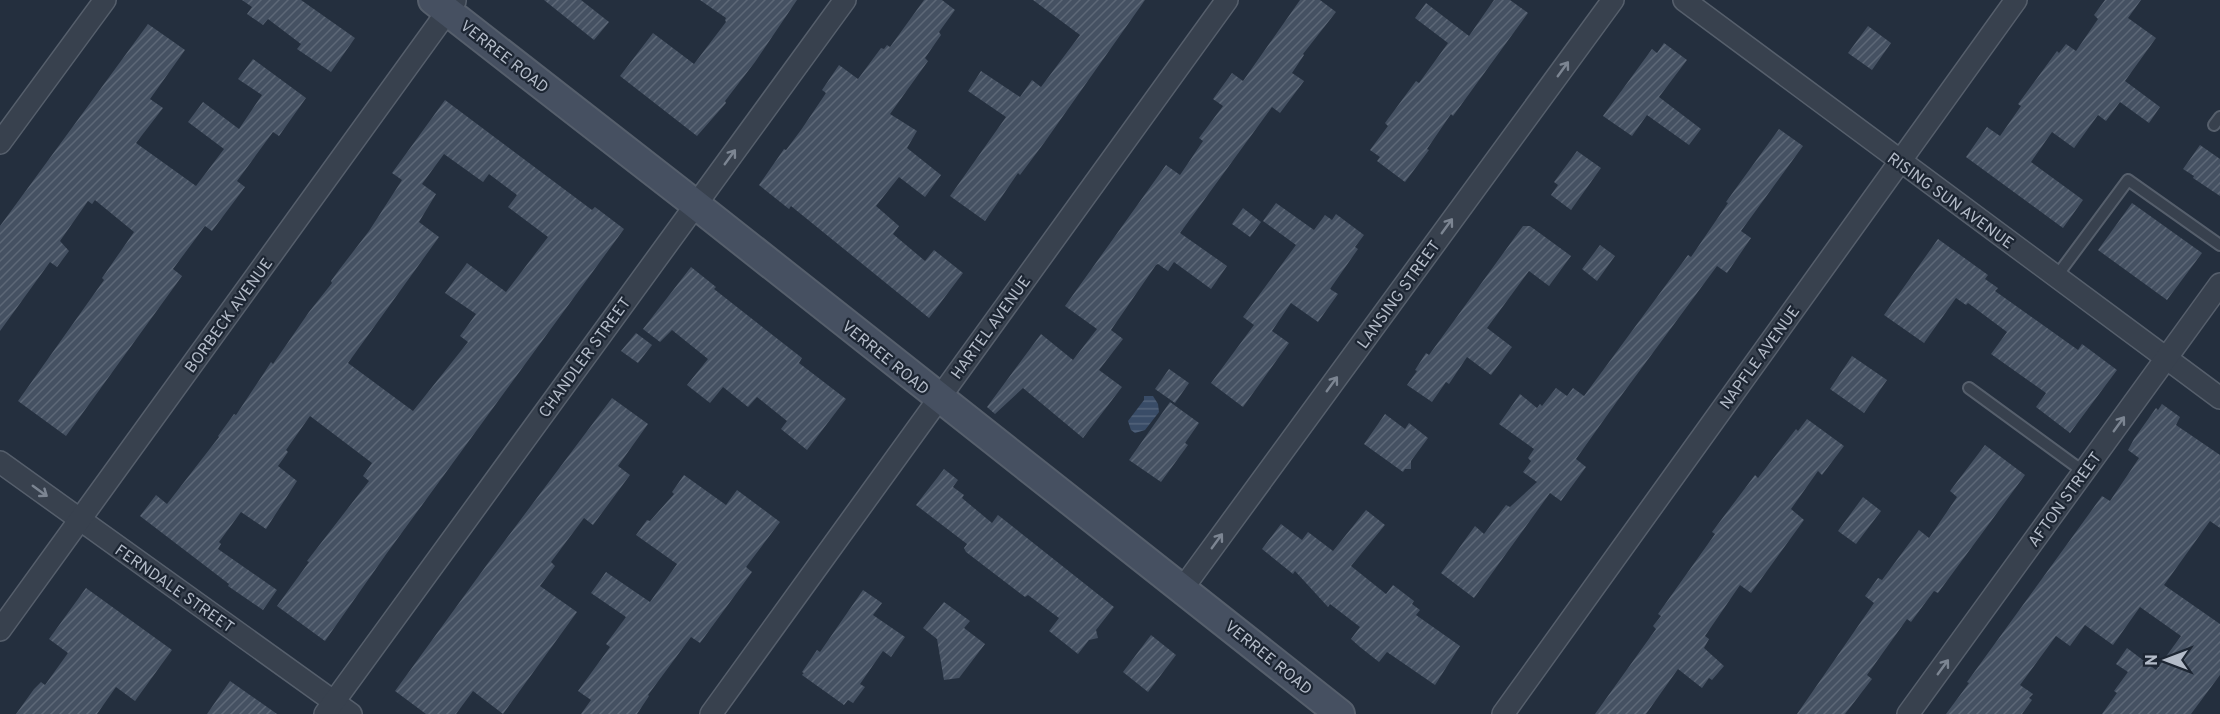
<svg xmlns="http://www.w3.org/2000/svg" width="2220" height="714" viewBox="0 0 2220 714" font-family="Overpass,sans-serif">
	<style>
		.water { fill: url(#water-rules) }
		.building { fill: url(#building-hatch); fill-rule: evenodd }
		.lines { fill: none; stroke-linecap: round; stroke-linejoin: round }
		.service-casing { stroke: #565f6c; stroke-width: 14 }
		.minor-casing { stroke: #565f6c; stroke-width: 24 }
		.secondary-casing { stroke: #565f6c; stroke-width: 32 }
		.service { stroke: #38414e; stroke-width: 10 }
		.minor { stroke: #38414e; stroke-width: 21 }
		.secondary { stroke: #465061; stroke-width: 28 }
		.oneway { stroke: #7c8592 }
		.labels { text-anchor: middle; stroke-width: 4.5; stroke-linejoin: round; paint-order: stroke }
		.street-label { font-size: 16px; fill: #b4bcc9; stroke: #1d2633 }
	</style>
	<defs>
		<pattern id="water-rules" width="6" height="5" patternUnits="userSpaceOnUse" patternTransform="scale(1.5)"><rect width="6" height="5" fill="#394c67"/><path d="M0 2.5h6" fill="none" stroke="#53647b"/></pattern>
		<pattern id="building-hatch" width="6" height="6" patternUnits="userSpaceOnUse" patternTransform="scale(1.5)"><rect width="6" height="6" fill="#455162"/><path d="M-1 1l2-2M0 6l6-6M5 7l2-2" fill="none" stroke="#5d6877"/></pattern>
	</defs>
	<rect width="100%" height="100%" fill="#242f3e"/>
	<polygon class="water" points="1144,396 1153,396 1158,404 1159,412 1145,430 1135,433 1131,430 1128,421 1144,400"/>
	<g class="building">
		<polygon points="242,0 301,0 355,38 331,72 297,49 301,44 268,19 263,25 247,14 252,7"/>
		<polygon points="544,0 581,0 609,22 594,40"/>
		<polygon points="700,0 797,0 755,62 725,101 726,103 697,136 620,76 653,33 694,64 726,22 725,20 726,18"/>
		<polygon points="924,0 942,0 955,10 939,32 941,35 925,58 928,61 890,114 917,131 907,148 941,175 925,197 899,177 876,206 899,226 893,234 925,261 934,250 963,273 929,318 791,206 789,209 759,185 784,149 786,150 801,130 826,93 822,90 839,65 858,79 881,48 884,49 887,45 890,47"/>
		<polygon points="1033,0 1145,0 1044,143 1020,175 1018,173 985,221 950,196 1006,117 968,91 981,71 1020,97 1032,80 1041,87 1080,35"/>
		<polygon points="1300,0 1320,0 1336,12 1303,54 1304,55 1292,73 1304,81 1280,113 1272,107 1180,233 1227,266 1211,289 1174,262 1168,271 1158,264 1156,265 1111,330 1123,339 1099,370 1122,387 1083,438 1023,388 995,414 987,407 1041,334 1073,360 1097,329 1065,306 1166,165 1180,175 1203,141 1199,138 1223,106 1213,99 1232,73 1243,81"/>
		<polygon points="1494,0 1510,0 1528,13 1453,116 1451,114 1427,149 1429,150 1405,182 1377,161 1380,157 1370,150 1388,126 1385,123 1416,81 1419,83 1448,43 1415,18 1426,3 1469,36"/>
		<polygon points="2105,0 2141,0 2128,18 2156,38 2125,81 2160,107 2149,123 2120,102 2106,121 2098,115 2074,148 2052,132 2031,162 2083,200 2063,228 1966,157 1987,127 2000,136 2021,106 2018,104 2057,51 2059,53 2066,44 2076,51 2098,19 2094,15"/>
		<polygon points="148,24 185,50 150,99 163,108 136,143 196,186 224,149 188,122 203,102 239,129 262,95 238,79 253,59 306,98 279,136 273,132 237,181 245,187 212,231 205,226 173,269 182,276 66,436 18,401 104,280 102,278 134,232 95,200 92,204 88,201 60,241 69,251 57,267 50,262 0,331 0,226"/>
		<polygon points="1868,26 1891,43 1872,70 1848,53"/>
		<polygon points="1664,43 1687,60 1659,97 1701,129 1689,145 1647,115 1632,136 1603,116 1652,49 1657,53"/>
		<path d="M445,100l147,110 3,-3 29,22 -237,324 -62,88 -48,-35 32,-44 -2,-1 62,-80 -6,-5 9,-13 -62,-47 -24,34 2,2 -10,14 19,15 -31,48 -25,-17 -22,30 2,2 -3,5 59,41 -14,20 -35,-24 1,-2 -89,-68 16,-21 11,9 52,-67 -1,-1 16,-22 2,1 28,-42 7,-11 2,2 36,-52 23,-29 -1,-2 8,-11 30,-39 33,-51 -10,-7zM444,154l39,28 6,-8 28,21 -9,12 40,30 -42,55 -39,-29 -22,30 31,21 -16,22 8,6 -55,69 -65,-48 91,-126 -20,-15 17,-28 -14,-10z"/>
		<polygon points="1779,129 1803,146 1741,231 1751,238 1727,273 1717,266 1618,400 1576,459 1586,467 1561,501 1550,493 1474,598 1441,573 1475,526 1484,534 1506,505 1510,507 1537,482 1523,472 1531,461 1528,458 1534,449 1499,424 1520,394 1537,408 1540,404 1542,406 1556,388 1567,396 1573,388 1584,396 1688,255 1691,257 1728,203 1726,202"/>
		<polygon points="2200,145 2220,159 2220,196 2193,178 2194,176 2183,169"/>
		<polygon points="1577,151 1601,168 1571,210 1551,195 1558,185 1554,182"/>
		<polygon points="1276,203 1314,230 1325,215 1332,220 1336,214 1364,235 1355,247 1358,249 1330,289 1338,294 1318,322 1291,303 1272,331 1289,343 1243,407 1211,383 1254,325 1243,317 1296,245 1263,221"/>
		<polygon points="2132,203 2202,253 2167,300 2098,250"/>
		<polygon points="1243,208 1261,222 1250,237 1232,224"/>
		<polygon points="1523,226 1530,226 1571,256 1549,286 1529,271 1487,328 1512,347 1491,375 1467,357 1449,384 1446,382 1432,402 1407,385 1417,371 1415,370 1426,353 1429,355"/>
		<polygon points="1938,239 1988,275 1985,279 1998,288 1995,291 2078,350 2082,344 2117,370 2070,433 2036,407 2046,393 1991,354 2007,332 1968,303 1966,305 1956,298 1924,343 1884,315"/>
		<polygon points="1600,245 1615,256 1597,281 1582,269"/>
		<polygon points="691,267 716,287 714,289 802,358 799,363 846,399 807,450 781,429 787,421 757,397 748,407 723,387 710,403 687,385 708,359 672,330 660,342 643,329"/>
		<polygon points="636,333 652,345 638,363 621,351"/>
		<polygon points="1852,356 1887,380 1864,413 1830,389"/>
		<polygon points="1169,369 1189,383 1175,403 1155,389"/>
		<polygon points="612,398 648,424 618,466 630,475 593,525 584,518 551,562 555,566 540,586 577,612 503,714 473,691 456,714 426,714 395,691 491,559"/>
		<polygon points="1170,402 1199,423 1185,443 1188,445 1161,482 1129,460"/>
		<polygon points="2162,404 2180,417 2176,425 2220,455 2220,528 2210,521 2164,585 2220,624 2220,675 2191,714 2102,714 2117,693 2114,691 2128,672 2116,664 2127,648 2156,670 2181,636 2140,607 2113,645 2085,625 2070,646 2056,636 2020,685 2033,694 2029,698 2032,700 2022,714 1946,714 1969,683 1967,682 2102,496 2110,501 2139,458 2128,450 2134,439 2156,408 2158,410"/>
		<polygon points="1385,414 1405,429 1409,423 1428,438 1411,461 1411,469 1405,469 1403,472 1364,444"/>
		<polygon points="1807,419 1844,446 1822,475 1818,471 1791,509 1804,520 1751,593 1740,585 1705,636 1709,639 1704,648 1724,666 1712,680 1709,678 1702,688 1678,669 1646,714 1595,714 1656,629 1653,626 1661,616 1658,614 1715,534 1712,532 1755,475 1758,478 1796,429 1798,431"/>
		<polygon points="1985,445 2025,475 1938,593 1934,591 1911,622 1907,619 1867,675 1872,679 1845,714 1797,714 1874,603 1865,596 1878,578 1882,580 1919,530 1929,538 1957,497 1950,491"/>
		<polygon points="944,469 958,480 953,487 964,495 962,498 992,523 998,515 1114,607 1096,630 1098,638 1089,640 1078,654 1049,631 1059,618 1028,595 1025,597 966,552 964,548 967,544 916,505"/>
		<polygon points="684,475 726,505 737,490 780,522 746,567 752,572 700,643 691,637 648,695 649,696 637,714 581,714 591,700 578,691 610,647 606,644 626,617 591,593 606,572 650,602 677,564 636,535 647,520 650,521 674,494 672,492"/>
		<polygon points="1863,497 1881,511 1856,544 1838,531"/>
		<polygon points="1366,510 1385,525 1351,566 1386,594 1393,585 1414,601 1412,604 1420,610 1416,615 1460,646 1435,685 1387,652 1379,662 1360,647 1351,639 1360,627 1330,604 1328,607 1295,571 1293,574 1262,549 1281,524 1302,540 1308,532 1333,551"/>
		<polygon points="86,588 172,650 135,701 116,687 97,714 16,714 34,689 41,682 45,685 68,653 49,639"/>
		<polygon points="863,590 882,603 873,615 905,637 891,657 883,651 860,684 865,687 853,703 848,700 844,705 802,675 804,673 802,672 817,650 820,652"/>
		<polygon points="944,602 970,621 964,628 985,644 959,678 944,680 937,639 923,628"/>
		<polygon points="1151,635 1176,655 1148,692 1123,672"/>
		<polygon points="230,681 277,714 207,714"/>
	</g>
	<g class="lines">
		<defs>
			<g id="service">
				<polyline points="2214,125 2220,117"/>
				<polyline points="2056,277 2128,180 2220,245"/>
				<polyline points="1969,388 2084,472"/>
			</g>
			<g id="minor">
				<polyline points="1684,0 2220,398"/>
				<polyline points="0,143 105,0"/>
				<polyline points="0,462 351,714"/>
				<polyline points="1183,588 1613,0"/>
				<polyline points="0,630 455,1"/>
				<polyline points="325,714 845,0"/>
				<polyline points="711,714 1227,0"/>
				<polyline points="1503,714 2016,0"/>
				<polyline points="1908,714 2220,284"/>
			</g>
			<polyline id="secondary" points="433,0 695,204 1340,714"/>
		</defs>
		<use href="#service" class="service-casing"/>
		<use href="#minor" class="minor-casing"/>
		<use href="#secondary" class="secondary-casing"/>
		<use href="#service" class="service"/>
		<use href="#minor" class="minor"/>
		<use href="#secondary" class="secondary"/>
	</g>
	<defs><path id="oneway-shaft" d="M-6 0H5M1.5-3L5.5 0L1.5 3" fill="none" stroke-width="1.6" stroke-linecap="round" stroke-linejoin="round" transform="scale(1.5)"/></defs>
	<g class="oneway">
		<use href="#oneway-shaft" transform="translate(1563 69) rotate(-54)"/>
		<use href="#oneway-shaft" transform="translate(730 157) rotate(-54)"/>
		<use href="#oneway-shaft" transform="translate(1447 226) rotate(-54)"/>
		<use href="#oneway-shaft" transform="translate(1332 384) rotate(-54)"/>
		<use href="#oneway-shaft" transform="translate(2119 424) rotate(-54)"/>
		<use href="#oneway-shaft" transform="translate(40 491) rotate(36)"/>
		<use href="#oneway-shaft" transform="translate(1217 541) rotate(-54)"/>
		<use href="#oneway-shaft" transform="translate(1943 667) rotate(-54)"/>
	</g>
	<g class="labels">
		<g class="street-label">
			<text transform="translate(505 56) rotate(38)" y="6">VERREE ROAD</text>
			<text transform="translate(1951 200) rotate(36)" y="6">RISING SUN AVENUE</text>
			<text transform="translate(1398 294) rotate(-54)" y="6">LANSING STREET</text>
			<text transform="translate(228 315) rotate(-54)" y="6">BORBECK AVENUE</text>
			<text transform="translate(990 327) rotate(-54)" y="6">HARTEL AVENUE</text>
			<text transform="translate(584 357) rotate(-54)" y="6">CHANDLER STREET</text>
			<text transform="translate(886 357) rotate(39)" y="6">VERREE ROAD</text>
			<text transform="translate(1759 357) rotate(-54)" y="6">NAPFLE AVENUE</text>
			<text transform="translate(2064 499) rotate(-54)" y="6">AFTON STREET</text>
			<text transform="translate(175 588) rotate(35)" y="6">FERNDALE STREET</text>
			<text transform="translate(1269 657) rotate(39)" y="6">VERREE ROAD</text>
		</g>
	</g>
	<g transform="translate(2166 660) rotate(270)" stroke="#1d2633" stroke-width="4.5" paint-order="stroke">
	<path d="M0-4.5L10 22L0 15L-10 22Z" fill="#b4bcc9"/>
	<text y="-9" font-size="16" font-weight="bold" text-anchor="middle" fill="#b4bcc9">N</text>
	</g>
</svg>
